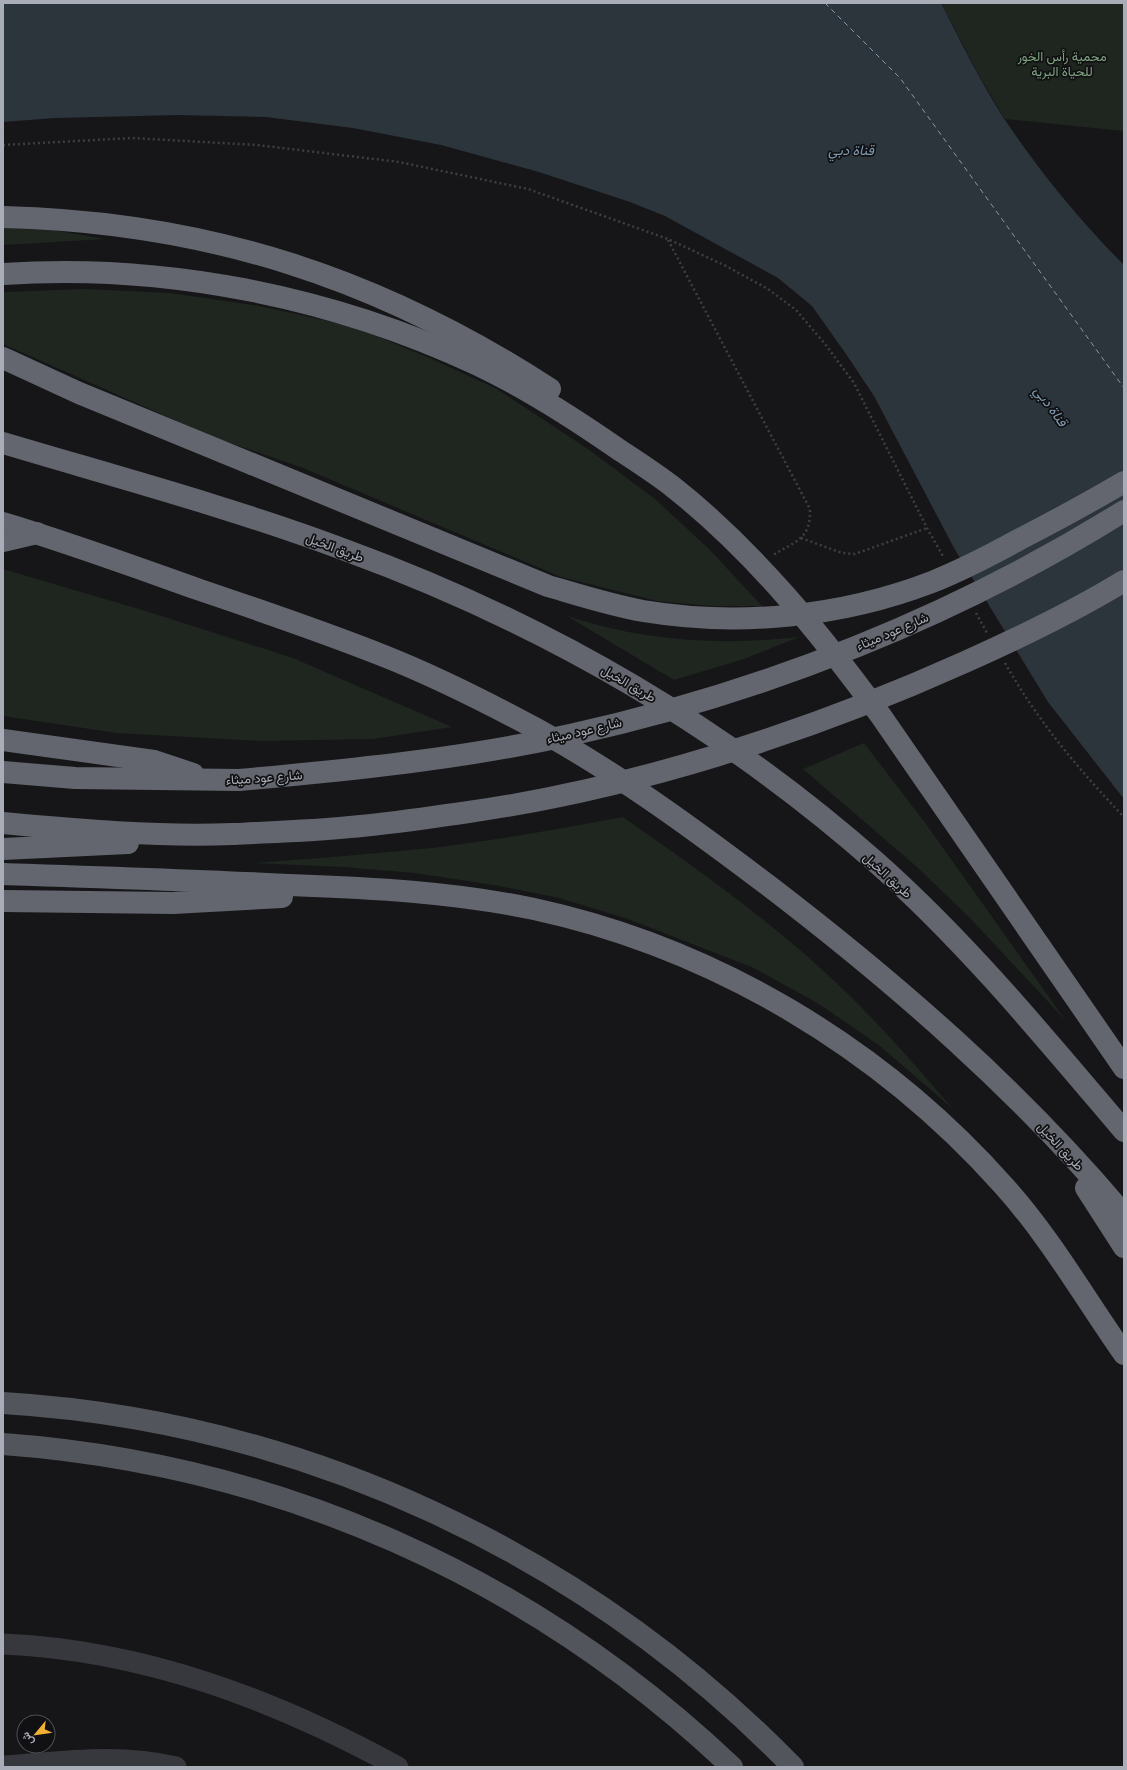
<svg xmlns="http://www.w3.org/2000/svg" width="1127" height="1770" viewBox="0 0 1127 1770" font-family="Lato,Vazirmatn,sans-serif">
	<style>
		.green { fill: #1e261f }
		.water { fill: #2c353c }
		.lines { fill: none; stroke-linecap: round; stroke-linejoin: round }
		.ferry { stroke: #7f9bb3; stroke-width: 1; stroke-dasharray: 5 4; stroke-linecap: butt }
		.path { stroke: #3d3f44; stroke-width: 2.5; stroke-dasharray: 2 3; stroke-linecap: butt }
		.minor { stroke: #37383d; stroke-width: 21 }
		.major { stroke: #53555c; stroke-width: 22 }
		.highway { stroke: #63666e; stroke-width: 22 }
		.highway-bridge { stroke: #63666e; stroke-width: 22 }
		.labels { text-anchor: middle; stroke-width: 3.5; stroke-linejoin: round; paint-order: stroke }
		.park-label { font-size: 13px; fill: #7fa381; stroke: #111113 }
		.street-label { font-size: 13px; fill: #a8adb8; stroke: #111113 }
		.water-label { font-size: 14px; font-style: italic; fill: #7f9bb3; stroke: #111113 }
	</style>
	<rect width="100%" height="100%" fill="#161618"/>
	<g class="green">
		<polygon points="941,3 1124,3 1124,131 1005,119 981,79"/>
		<polygon points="3,227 36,227 105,239 3,245"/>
		<polygon points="86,289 171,293 259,306 352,326 432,359 497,389 588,449 655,499 710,550 762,606 710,606 657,601 561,577 303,468 213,437 3,344 3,292"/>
		<polygon points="3,569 149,612 293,658 452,727 373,739 259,741 117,733 3,716"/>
		<path d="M567,616c76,25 153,30 232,21l-55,22 -70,21z"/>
		<polygon points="864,743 926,824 1066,1021 970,918 917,867 803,769"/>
		<path d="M623,817c77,54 154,108 222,174 38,37 73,77 108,118l-73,-63 -61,-42 -65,-36 -126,-49 -69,-21 -65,-13 -79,-12 -72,-6 -89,-4c52,-4 105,-8 157,-13 71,-7 142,-20 212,-33z"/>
	</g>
	<path class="water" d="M3,3h938c20,39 40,80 64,117 35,52 75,101 119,145v534l-76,-97 -94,-154 -80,-152 -28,-42 -34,-48 -34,-28 -113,-62 -35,-14 -91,-30 -98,-27 -88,-17 -87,-11 -87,-2 -124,3 -52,4z"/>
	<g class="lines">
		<polyline class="ferry" points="825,3 900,78 1124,388"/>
		<g class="path">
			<polyline points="3,145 132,138 257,145 399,162 528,189 668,239 726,266 768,289 796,310 825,344 854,383 927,528 944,558"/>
			<path d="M668,240l142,269c1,30 -14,32 -37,46"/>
			<polyline points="801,538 842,553 855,554 927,528"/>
			<polyline points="976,613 987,633"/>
			<path d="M1005,663c32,57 74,107 119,154"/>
		</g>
		<g class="minor">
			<path d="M3,1644c141,6 273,56 395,123"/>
			<path d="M3,1766c57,-4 116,-13 173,1"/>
		</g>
		<g class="major">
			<path d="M3,1403c298,18 582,150 790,364"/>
			<path d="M3,1444c275,20 529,133 729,323"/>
		</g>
		<g class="highway">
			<path d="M3,217c204,5 376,61 547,172"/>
			<path d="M3,274c160,-11 327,22 473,90 49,23 96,53 142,85 18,12 37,24 55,38 81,64 147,146 208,229l243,352"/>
			<polyline points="3,358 79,393 252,464"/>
			<path d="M3,443c114,34 230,65 342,107 194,71 376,175 532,313 91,81 168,175 247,268"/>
			<path d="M3,523c67,20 132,44 197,67 62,21 124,42 184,66 43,17 86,38 128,60 92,47 175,108 257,170 128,98 251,205 355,329"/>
			<polyline points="3,541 37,533"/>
			<polyline points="3,740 154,761 193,774"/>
			<polyline points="3,772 75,778 239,780"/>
			<path d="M3,823c76,7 154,14 230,11"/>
			<polyline points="3,849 128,843"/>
			<path d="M3,874c95,3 191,6 286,11 82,3 164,7 245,24 180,39 347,139 469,276 47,52 81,112 121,169"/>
			<polyline points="3,901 173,903 282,897"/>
			<polyline points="1086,1188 1124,1247"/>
		</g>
		<g class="highway-bridge">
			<path d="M252,464l296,122c31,9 62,19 95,25 96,16 198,6 289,-29 30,-12 59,-27 88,-43 35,-18 70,-37 104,-57"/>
			<path d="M239,780c111,-10 222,-21 331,-45 195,-43 384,-118 554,-224"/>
			<path d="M233,834c39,-2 78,-3 117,-7 38,-3 75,-9 112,-14 171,-24 345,-80 503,-151 54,-24 108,-50 159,-81"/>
		</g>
	</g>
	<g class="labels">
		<g class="park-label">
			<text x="1062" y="61">محمية رأس الخور<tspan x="1062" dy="15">للحياة البرية</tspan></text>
		</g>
		<g class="street-label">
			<text transform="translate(335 547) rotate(20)" y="5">طريق الخيل</text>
			<text transform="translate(892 631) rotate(-23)" y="5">شارع عود ميثاء</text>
			<text transform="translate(629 683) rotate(30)" y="5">طريق الخيل</text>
			<text transform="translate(584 730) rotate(-13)" y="5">شارع عود ميثاء</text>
			<text transform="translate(264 777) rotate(-4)" y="5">شارع عود ميثاء</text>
			<text transform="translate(888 875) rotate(42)" y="5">طريق الخيل</text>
			<text transform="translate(1061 1146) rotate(47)" y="5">طريق الخيل</text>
		</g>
		<g class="water-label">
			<text x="851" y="155">قناة دبي</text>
			<text transform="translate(1051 406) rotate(54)" y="5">قناة دبي</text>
		</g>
	</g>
	<rect width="1127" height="1770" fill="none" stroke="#a8adb8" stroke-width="8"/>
	<g transform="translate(36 1734) rotate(241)"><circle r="19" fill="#111113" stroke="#4d4f55"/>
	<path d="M0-3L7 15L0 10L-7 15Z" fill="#f2b134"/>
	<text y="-6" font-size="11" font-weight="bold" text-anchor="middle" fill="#a8adb8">ش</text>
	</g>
</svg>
